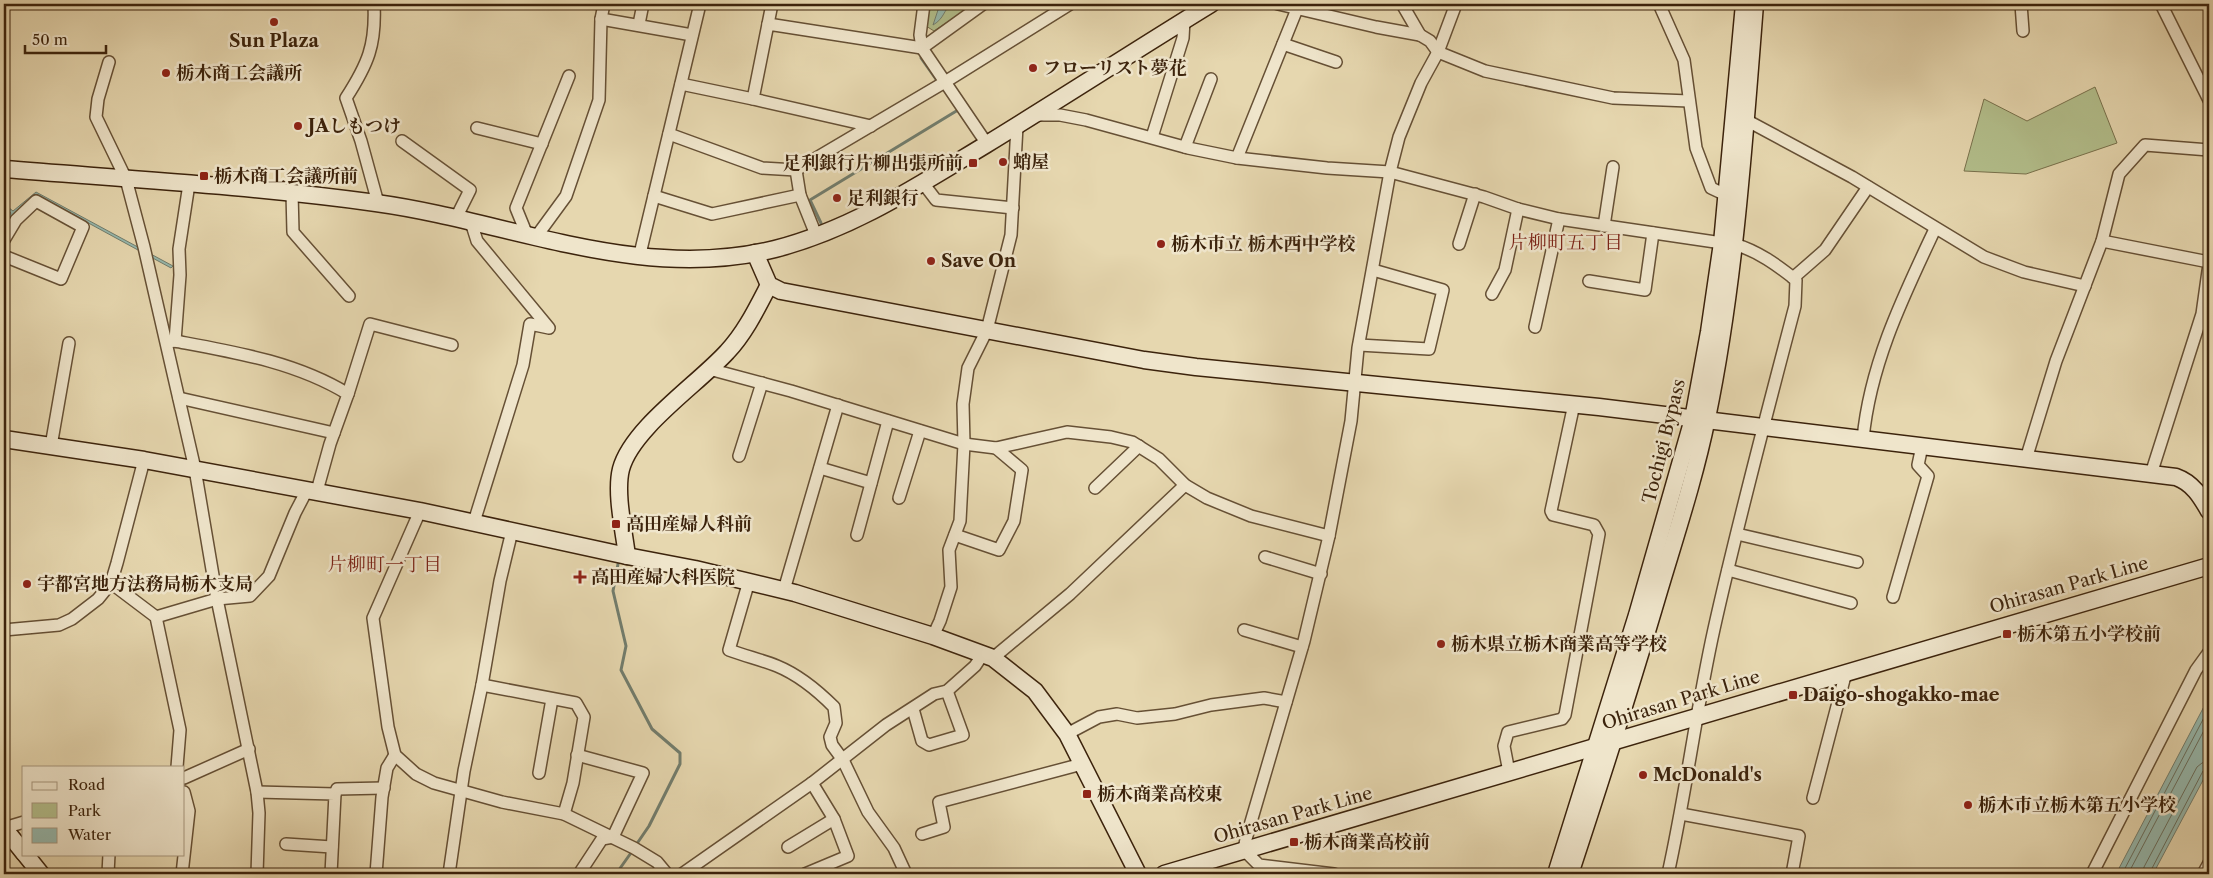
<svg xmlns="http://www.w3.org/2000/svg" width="2213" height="878" viewBox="0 0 2213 878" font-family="'Libre Caslon Text','Noto Serif JP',serif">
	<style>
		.green { fill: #b3bf8c; stroke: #78714c }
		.water { fill: #96b9ae; stroke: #727d6d }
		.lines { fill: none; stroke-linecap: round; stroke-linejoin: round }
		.shore { stroke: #696e5d; stroke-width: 1 }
		.stream { stroke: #727d6d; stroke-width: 3 }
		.street-casing { stroke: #665035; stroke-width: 14 }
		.secondary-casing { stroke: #3c230c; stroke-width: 19 }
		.street { stroke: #efe5cb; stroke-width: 11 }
		.secondary { stroke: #efe5cb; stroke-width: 16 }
		.poi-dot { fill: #8f2418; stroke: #efe5cb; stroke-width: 2 }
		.labels { text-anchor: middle; stroke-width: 5; stroke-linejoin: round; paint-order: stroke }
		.poi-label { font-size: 18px; font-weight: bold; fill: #3c230c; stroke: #efe5cb; text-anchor: start }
		.street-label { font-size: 18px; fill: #3c230c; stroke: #efe5cb }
		.neighbourhood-label { font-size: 19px; fill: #7a1f14; stroke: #efe5cb }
	</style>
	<rect width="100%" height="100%" fill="#e6d7af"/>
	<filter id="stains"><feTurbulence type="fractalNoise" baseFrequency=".004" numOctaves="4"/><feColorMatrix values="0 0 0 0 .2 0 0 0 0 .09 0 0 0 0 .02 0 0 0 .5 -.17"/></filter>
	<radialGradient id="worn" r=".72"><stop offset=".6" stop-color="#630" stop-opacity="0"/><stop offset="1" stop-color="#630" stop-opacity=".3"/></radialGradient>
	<g class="green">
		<polygon points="929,4 974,4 934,31 926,26"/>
		<polygon points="2095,87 2117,143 2026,174 1964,171 1984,99 2027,121"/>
	</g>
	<g class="water">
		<path d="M944,4h8c-9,6 -7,14 -19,21l6,-18z"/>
		<path d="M36,192l137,74 -2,2 -134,-73c-25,16 -28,25 -33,53l3,-28 4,-7 -7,-6v-3l9,7z"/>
		<polygon points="2209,697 2209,769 2153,874 2116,874"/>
	</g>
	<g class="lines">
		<g class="shore">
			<polyline points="2122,874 2209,708"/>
			<polyline points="2128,874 2209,721"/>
			<polyline points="2143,874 2144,867 2197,767 2202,763 2209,761"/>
			<polyline points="2149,874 2203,771 2209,768"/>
		</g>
		<g class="stream">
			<polyline points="921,58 938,82"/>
			<polyline points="821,223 810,200 958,110"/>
			<polyline points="618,564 613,591 626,646 621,670 652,729 680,753 680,764 649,826 636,845"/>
			<polyline points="616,874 633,850"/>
		</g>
		<defs>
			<g id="street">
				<path d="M374,4c2,41 -6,60 -28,94l15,43 17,62"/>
				<polyline points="924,4 920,35 922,48 987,144"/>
				<polyline points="1278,4 1376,27 1420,35"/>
				<polyline points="1402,4 1420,35 1430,41 1438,52 1485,71 1613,98 1689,101"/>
				<polyline points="1659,4 1684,60 1696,148 1711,188 1726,195"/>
				<polyline points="2021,4 2023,31"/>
				<polyline points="2161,4 2209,100"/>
				<polyline points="601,19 692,35"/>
				<polyline points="639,24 643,4"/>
				<polyline points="768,24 772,4"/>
				<polyline points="1283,44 1336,62"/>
				<polyline points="109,62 98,99 96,117 126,179 144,247 195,469 217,599 257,792 259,813 257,874"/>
				<polyline points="681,84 753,99"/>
				<polyline points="1036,115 1060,115 1086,120 1188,148 1237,158 1327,168 1390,172 1484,197 1518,209 1559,219 1722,243"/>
				<polyline points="1746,120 1852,177 1984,257 2024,272 2085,286"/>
				<polyline points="871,126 753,99 768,24 922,48 983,4"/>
				<polyline points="477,128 542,144"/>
				<polyline points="669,134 762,168 796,170 945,82 1070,4"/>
				<polyline points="1152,137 1183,38 1184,20"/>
				<polyline points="402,141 470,190 456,218"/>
				<polyline points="1185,147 1211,79"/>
				<polyline points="1237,158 1297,9"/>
				<polyline points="796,170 800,195 816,235"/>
				<polyline points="923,183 936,200 1013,208"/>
				<polyline points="292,193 293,232 349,296"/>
				<polyline points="654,196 712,214 800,195"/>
				<polyline points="471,222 477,241 549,328 530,324 523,365 474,522"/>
				<polyline points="1604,226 1613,167"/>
				<polyline points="527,235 516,208 569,76"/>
				<polyline points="536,237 566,196 599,100 601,19 604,4"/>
				<polyline points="4,240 16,220 36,201 83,227 61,279 4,256"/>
				<polyline points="2102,241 2209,262"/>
				<polyline points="1459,244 1475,194"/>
				<polyline points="639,258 700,4"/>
				<polyline points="1793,278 1825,250 1868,187"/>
				<polyline points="1589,281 1645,290 1653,233"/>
				<polyline points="1492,294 1505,270 1518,209"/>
				<polyline points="1535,327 1559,219"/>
				<path d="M175,341c59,11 121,21 173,53l-18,50 -13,47"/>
				<polyline points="168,342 175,341 180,275 179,249 189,184"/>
				<polyline points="1359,345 1429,349 1443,290 1373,270"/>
				<polyline points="709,369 791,391 964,444 996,448 1067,432 1111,437 1132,442 1159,459 1185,485 1207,498 1251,516 1329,536"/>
				<polyline points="348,394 370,324 452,345"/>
				<polyline points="179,398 334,433"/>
				<path d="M1863,439c7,-75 40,-142 72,-210"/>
				<polyline points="51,446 69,343"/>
				<polyline points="739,456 762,383"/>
				<polyline points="2026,459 2056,361 2102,241 2119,174 2145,145 2209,150"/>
				<polyline points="820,468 871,483"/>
				<polyline points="2151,474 2202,314 2209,264"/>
				<polyline points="1095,488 1139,446"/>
				<polyline points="899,498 920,431"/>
				<polyline points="420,511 373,618 388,727 395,755 416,774 434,783 502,802 564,814 634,848 657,862 667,874"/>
				<polyline points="1737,534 1857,562"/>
				<polyline points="857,535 888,421"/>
				<polyline points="955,535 999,550 1014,521 1022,470 996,448"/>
				<polyline points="1265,557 1321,574"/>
				<polyline points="1728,570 1851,603"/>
				<path d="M749,581l-20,69c16,6 33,10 48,16 22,9 41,25 57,41l2,16 -6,14 2,8 11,15 25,52 26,36 12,26"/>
				<polyline points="111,583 156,617 180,730 177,767"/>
				<polyline points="784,590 838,405"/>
				<polyline points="1893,597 1928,476 1918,465 1922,446"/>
				<polyline points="156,617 217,599 250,596 269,576 295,513 307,490"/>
				<polyline points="4,630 59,625 72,619 98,599 111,583 117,563 144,460"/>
				<polyline points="1244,630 1302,647"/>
				<polyline points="933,636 940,621 951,587 949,550 960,521 964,444 963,404 968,368 987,330 1011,235 1017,126"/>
				<polyline points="993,658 1070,594 1185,485"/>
				<polyline points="482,685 576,703 584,717 573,783 564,814"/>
				<polyline points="913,709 922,741 929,745 963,735 947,691"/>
				<polyline points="1067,734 1099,717 1117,714 1137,718 1175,714 1211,705 1264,698 1286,702"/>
				<polyline points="577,755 643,773 613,837 602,839 579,874"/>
				<polyline points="1509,772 1504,746 1508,732 1562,719 1565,715 1599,534 1594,525 1553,515 1551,511 1574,404"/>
				<polyline points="539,773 552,699"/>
				<polyline points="184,778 249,749"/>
				<polyline points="257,792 335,794 331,874"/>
				<polyline points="335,794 337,789 384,788"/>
				<polyline points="1813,798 1846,672"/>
				<polyline points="1681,814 1799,836 1792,874"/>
				<polyline points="4,828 24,822"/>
				<polyline points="922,834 944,827 939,802 1082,764"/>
				<polyline points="286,844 332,847"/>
				<polyline points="788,847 834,819"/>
				<polyline points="108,874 109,854"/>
				<polyline points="182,874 189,811 184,792"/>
				<polyline points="376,874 382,797 387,768 395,755"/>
				<polyline points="449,874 464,771 482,685 500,581 512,531"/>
				<polyline points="682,874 812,783 886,725 934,694 947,691 975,666 983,654"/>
				<polyline points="805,874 848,856 834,819 812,783"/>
				<polyline points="1334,874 1259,865 1244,850 1246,839 1304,641 1329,536 1351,421 1358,348 1390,172 1399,137 1421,83 1438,52 1456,4"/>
				<path d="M1668,874c18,-81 28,-164 46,-245 24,-108 53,-216 81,-323l1,-26c-19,-15 -38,-29 -62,-36"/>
				<polyline points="2092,874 2196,670 2209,652"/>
				<polyline points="2203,874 2209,863"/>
			</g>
			<g id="secondary">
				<path d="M4,169c124,10 248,17 372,34 132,18 263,80 399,46 78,-20 144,-64 212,-105 75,-46 149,-94 224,-140"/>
				<path d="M755,253l14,32 12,6 363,69 52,7 403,40 577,70c17,6 25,20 33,34"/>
				<polyline points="4,439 144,460 420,511 627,556 695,569 795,593 933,636 993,658 1035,691 1067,734 1138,874"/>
				<path d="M627,556c-3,-25 -12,-63 -6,-87 11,-41 77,-85 106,-117 18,-19 30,-44 42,-67"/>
				<polyline points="4,828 24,853"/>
				<polyline points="25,854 41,874"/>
				<polyline points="1164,874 2209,566"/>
				<polyline points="1556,874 1637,615 1693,419 1709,332 1722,243 1744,4"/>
				<path d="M1570,874c31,-94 61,-188 89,-283 17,-57 36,-114 48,-173 28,-136 37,-275 48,-414"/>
			</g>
		</defs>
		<use href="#street" class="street-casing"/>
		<use href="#secondary" class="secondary-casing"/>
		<use href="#street" class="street"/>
		<use href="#secondary" class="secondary"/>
	</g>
	<g class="poi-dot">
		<circle cx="274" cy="22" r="5"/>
		<circle cx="1033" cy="68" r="5"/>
		<circle cx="166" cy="73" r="5"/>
		<circle cx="298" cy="126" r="5"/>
		<circle cx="1003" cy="162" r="5"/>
		<rect x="968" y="158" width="10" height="10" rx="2.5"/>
		<rect x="199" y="171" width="10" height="10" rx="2.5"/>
		<circle cx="837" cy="198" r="5"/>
		<circle cx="1161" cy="244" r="5"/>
		<circle cx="931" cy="261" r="5"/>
		<rect x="611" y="519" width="10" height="10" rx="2.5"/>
		<path d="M577.5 569.5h5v5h5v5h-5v5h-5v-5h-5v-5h5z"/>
		<circle cx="27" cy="584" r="5"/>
		<rect x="2002" y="629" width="10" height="10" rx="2.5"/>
		<circle cx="1441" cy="644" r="5"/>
		<rect x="1788" y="690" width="10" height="10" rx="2.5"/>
		<circle cx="1643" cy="775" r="5"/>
		<rect x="1082" y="789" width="10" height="10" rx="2.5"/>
		<circle cx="1968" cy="805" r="5"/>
		<rect x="1289" y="837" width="10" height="10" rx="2.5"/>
	</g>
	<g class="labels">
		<g class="poi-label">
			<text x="274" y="47" text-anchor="middle">Sun Plaza</text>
			<text x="1043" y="74">フローリスト夢花</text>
			<text x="176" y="79">栃木商工会議所</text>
			<text x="308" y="132">JAしもつけ</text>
			<text x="1013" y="168">蛸屋</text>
			<text x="963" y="169" text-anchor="end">足利銀行片柳出張所前</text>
			<text x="214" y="182">栃木商工会議所前</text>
			<text x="847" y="204">足利銀行</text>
			<text x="1171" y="250">栃木市立 栃木西中学校</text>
			<text x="941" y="267">Save On</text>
			<text x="626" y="530">高田産婦人科前</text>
			<text x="591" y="583">高田産婦人科医院</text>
			<text x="37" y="590">宇都宮地方法務局栃木支局</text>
			<text x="2017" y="640">栃木第五小学校前</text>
			<text x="1451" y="650">栃木県立栃木商業高等学校</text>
			<text x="1803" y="701">Daigo-shogakko-mae</text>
			<text x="1653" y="781">McDonald's</text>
			<text x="1097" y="800">栃木商業高校東</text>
			<text x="1978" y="811">栃木市立栃木第五小学校</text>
			<text x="1304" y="848">栃木商業高校前</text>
		</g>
		<g class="street-label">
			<text transform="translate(1664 441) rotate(-76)" y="6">Tochigi Bypass</text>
			<text transform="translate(2069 585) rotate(-16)" y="6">Ohirasan Park Line</text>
			<text transform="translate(1681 700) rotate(-17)" y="6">Ohirasan Park Line</text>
			<text transform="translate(1293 815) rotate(-16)" y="6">Ohirasan Park Line</text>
		</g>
		<g class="neighbourhood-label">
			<text x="1566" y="249">片柳町五丁目</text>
			<text x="385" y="571">片柳町一丁目</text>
		</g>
	</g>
	<rect width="2213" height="878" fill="none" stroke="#e6d7af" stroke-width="20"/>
	<rect x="5" y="5" width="2203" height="868" fill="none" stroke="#3c230c" stroke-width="2.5"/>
	<rect x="10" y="10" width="2193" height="858" fill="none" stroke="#3c230c"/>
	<rect x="22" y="766" width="162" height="90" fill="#efe5cb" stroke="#a7977f"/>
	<rect x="32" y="782" width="25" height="8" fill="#efe5cb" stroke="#a7977f"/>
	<text x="68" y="790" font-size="15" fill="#3c230c">Road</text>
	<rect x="32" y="803" width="25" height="15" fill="#b3bf8c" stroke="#a7977f"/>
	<text x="68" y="816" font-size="15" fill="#3c230c">Park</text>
	<rect x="32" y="828" width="25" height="15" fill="#96b9ae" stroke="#a7977f"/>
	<text x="68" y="840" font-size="15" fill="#3c230c">Water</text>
	<path d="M25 45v8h81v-8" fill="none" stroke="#3c230c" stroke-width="2.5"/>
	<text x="32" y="45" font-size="15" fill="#3c230c" stroke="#efe5cb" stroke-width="4" paint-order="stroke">50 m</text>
	<rect width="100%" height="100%" filter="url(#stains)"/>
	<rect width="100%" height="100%" fill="url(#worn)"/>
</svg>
